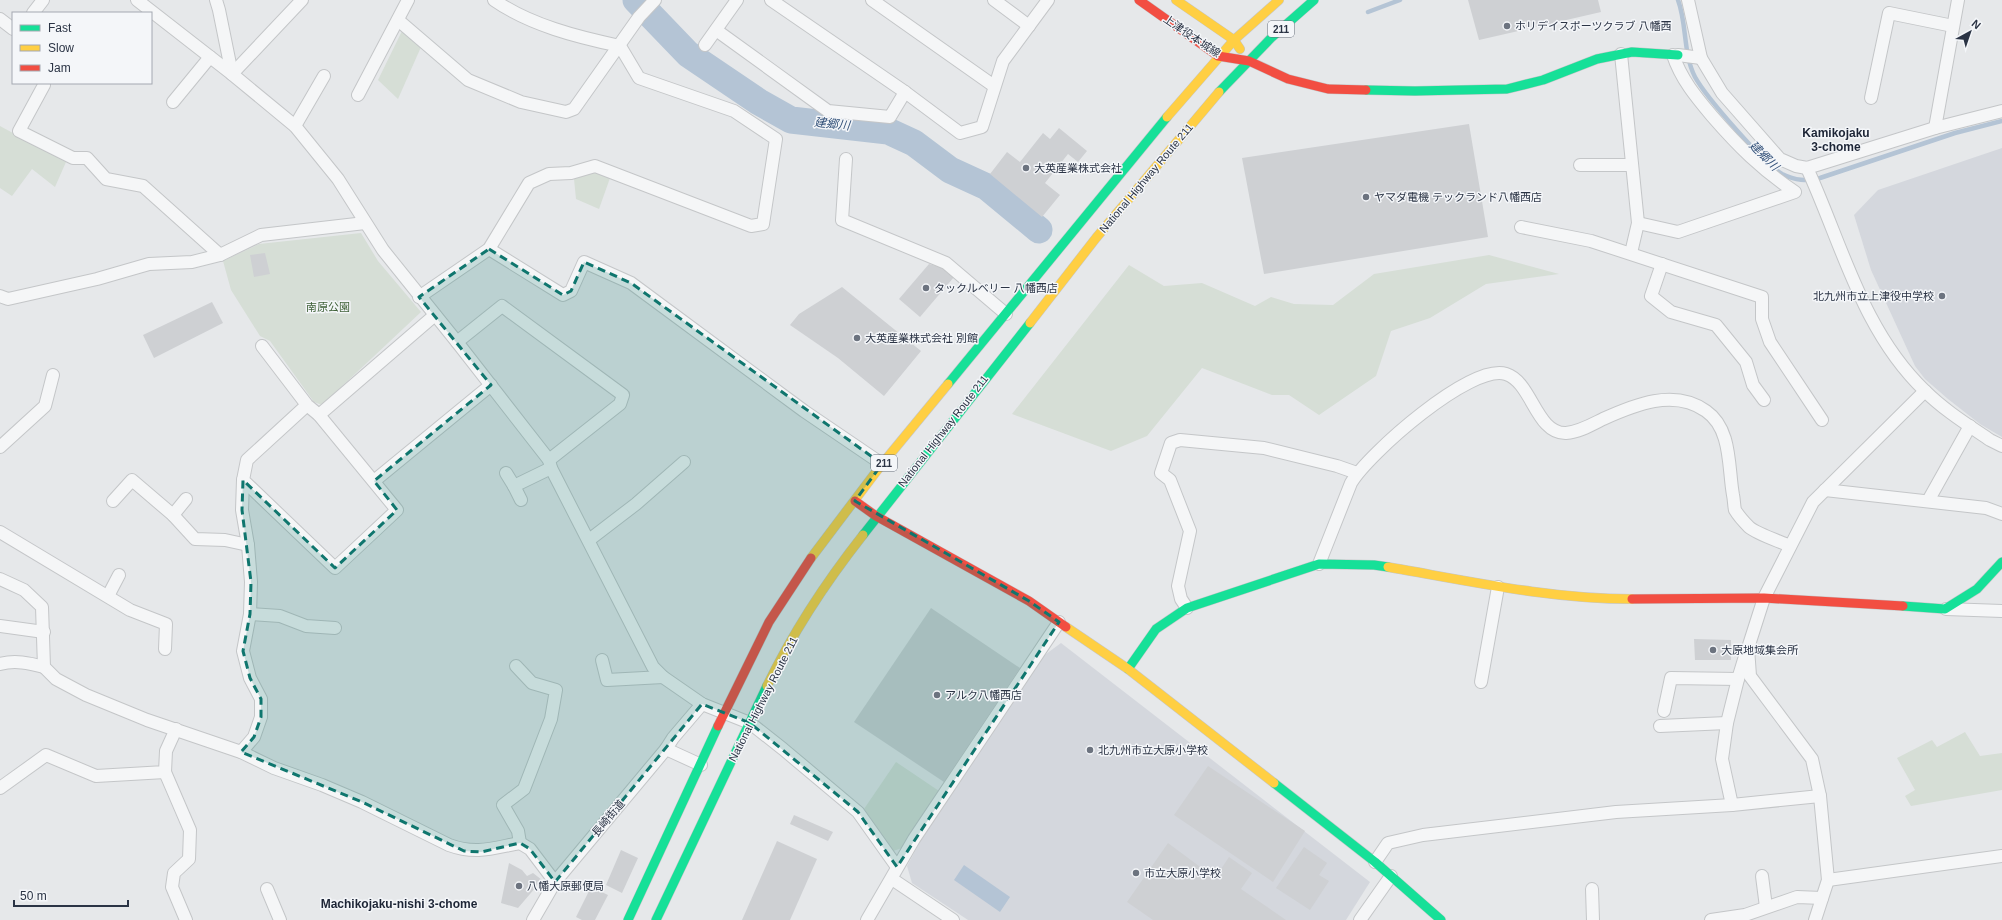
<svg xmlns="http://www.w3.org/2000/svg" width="2002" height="920" viewBox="0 0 2002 920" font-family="Arial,'Noto Sans JP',sans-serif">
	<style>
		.built { fill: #d4d7dd }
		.green { fill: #d6ded6 }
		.water { fill: #b4c4d5 }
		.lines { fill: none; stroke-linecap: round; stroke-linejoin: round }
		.stream { stroke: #b4c4d5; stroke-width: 4.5 }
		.river { stroke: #b4c4d5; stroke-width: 27 }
		.building { fill: #ced0d3 }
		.street-casing { stroke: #c4c6c8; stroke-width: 14 }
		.fast-casing { stroke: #c4c6c8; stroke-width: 10 }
		.slow-casing { stroke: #c4c6c8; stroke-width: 10 }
		.jam-casing { stroke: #c4c6c8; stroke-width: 10 }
		.street { stroke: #f5f6f7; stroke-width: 12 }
		.fast { stroke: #16e098; stroke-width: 9 }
		.slow { stroke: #ffcf43; stroke-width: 9 }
		.jam { stroke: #f24e42; stroke-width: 9 }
		.marked { fill: #0f766e; fill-opacity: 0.2; stroke: #0f766e; stroke-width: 3; stroke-dasharray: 8 5; stroke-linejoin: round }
		.poi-dot { fill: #6c737f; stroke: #f4f6f9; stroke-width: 1.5 }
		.labels { text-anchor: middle; stroke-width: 3; stroke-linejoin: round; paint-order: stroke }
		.shield { fill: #f4f6f9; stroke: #676e7b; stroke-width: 1 }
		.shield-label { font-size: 10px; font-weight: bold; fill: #2b3445 }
		.poi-label { font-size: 11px; fill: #2b3445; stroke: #f4f6f9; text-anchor: start }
		.street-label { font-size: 11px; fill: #2b3445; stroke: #f4f6f9 }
		.park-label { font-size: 11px; fill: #3f6138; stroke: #f4f6f9 }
		.water-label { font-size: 12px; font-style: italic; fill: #34527a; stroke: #f4f6f9 }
		.neighbourhood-label { font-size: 12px; font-weight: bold; fill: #1d2536; stroke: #f4f6f9 }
	</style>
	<rect width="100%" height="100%" fill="#e6e8ea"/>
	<g class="built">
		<polygon points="2002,148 2002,437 1980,424 1948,399 1925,379 1915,366 1871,270 1854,215 1878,190"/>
		<polygon points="1061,643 1370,882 1346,920 968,920 912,883 907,866 920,842 1042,657"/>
	</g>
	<g class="green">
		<polygon points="402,31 421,47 398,99 378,80"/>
		<polygon points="0,126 66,162 55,187 32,169 12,196 0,188"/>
		<polygon points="594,172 610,178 599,209 576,199 574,179"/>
		<polygon points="361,233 378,261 421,312 322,405 314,402 270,341 260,336 231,290 223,261 259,244"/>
		<polygon points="1489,255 1559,274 1486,284 1430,318 1391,331 1376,376 1319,415 1289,395 1272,395 1202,368 1147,436 1111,451 1012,414 1129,265 1164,286 1202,283 1255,306 1271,297 1294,304 1333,305 1374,274"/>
		<polygon points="1965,732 1980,756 2002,753 2002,790 1911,806 1905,796 1915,790 1897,758 1932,740 1937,747"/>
		<polygon points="896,762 939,791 902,848 893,851 864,809"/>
	</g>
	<polygon class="water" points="964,865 1010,897 1000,912 954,880"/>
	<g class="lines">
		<g class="stream">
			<path d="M1678,0c9,24 5,54 17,77 11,20 69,87 87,97 14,7 24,7 38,4l135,-45 47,-12"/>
			<polyline points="1368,12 1400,0"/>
		</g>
		<polyline class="river" points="636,0 688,54 759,102 791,120 888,131 914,143 950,170 987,187 1039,230"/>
	</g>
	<g class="building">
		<polygon points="1468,0 1598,0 1601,12 1479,40"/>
		<polygon points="1469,124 1488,237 1264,274 1242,158"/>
		<polygon points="1059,128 1087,151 1078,162 1068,154 1045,183 1060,195 1042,217 990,174 1007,152 1020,162 1043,133 1050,139"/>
		<polygon points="265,253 270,274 254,277 250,255"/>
		<polygon points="929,264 943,268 954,277 920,317 899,299"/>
		<polygon points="842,287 921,351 884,396 838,358 790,325 799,314"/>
		<polygon points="212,302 223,323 154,358 143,335"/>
		<polygon points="931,608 1020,668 944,782 854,722"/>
		<polygon points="1694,639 1731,640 1731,660 1695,660"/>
		<polygon points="1208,766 1305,831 1273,882 1174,815"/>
		<polygon points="794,815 833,832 828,841 790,824"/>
		<polygon points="777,841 817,859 790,920 742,920"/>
		<polygon points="1168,843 1215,878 1229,857 1252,873 1241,889 1286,920 1153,920 1127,902"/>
		<polygon points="1304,847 1327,863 1319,875 1329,881 1310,910 1276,888"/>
		<polygon points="621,850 638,858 622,893 606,885"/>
		<polygon points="509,863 522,870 527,876 533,873 542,880 518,908 501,903"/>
		<polygon points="591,887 608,895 595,920 582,920 576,917"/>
	</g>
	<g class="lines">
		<defs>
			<g id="street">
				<polyline points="137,0 232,74 295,126 338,179 383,250 457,342 549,460 551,468 653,667 663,677 702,704 750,723 783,749 858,812 897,867"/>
				<polyline points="216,0 219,10 232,74"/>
				<polyline points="771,0 905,92 960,133 982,127 1003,61 1048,0"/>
				<polyline points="872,0 994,86"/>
				<polyline points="994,0 1029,26"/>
				<polyline points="1688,0 1701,58 1722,93 1780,159 1796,166 1807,168 1935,128 2002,111"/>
				<polyline points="33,13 43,0"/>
				<polyline points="0,19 13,29"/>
				<polyline points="398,20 468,80 521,102 566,112 574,109 639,17 655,0"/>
				<polyline points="716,30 828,111 890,117 905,92"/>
				<polyline points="705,45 737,0"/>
				<polyline points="1621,54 1638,223 1631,253"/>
				<polyline points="1678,55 1701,58"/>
				<polyline points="232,74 302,0"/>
				<polyline points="44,85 19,131 73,158 87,158 106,179 143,186 220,255"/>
				<polyline points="358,95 408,0"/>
				<polyline points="1871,98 1889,13 1953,26"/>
				<polyline points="173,102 210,57"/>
				<polyline points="295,126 324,76"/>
				<polyline points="1935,128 1958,0"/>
				<polyline points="846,159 842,220 946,263 1006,314"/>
				<polyline points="1580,165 1632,165"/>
				<path d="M1807,168c35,76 55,163 118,223 19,19 43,34 65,49l12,6"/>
				<path d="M1638,223l40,9 117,-40c-34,-23 -57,-46 -83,-76 -16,-19 -31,-37 -39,-61"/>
				<polyline points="1521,227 1591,241 1762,297 1762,319 1770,342 1822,420"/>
				<polyline points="489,249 563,295 571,291 584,262 631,283 804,411 882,464"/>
				<polyline points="1662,264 1651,296 1671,312 1716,325 1746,362 1753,385 1764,400"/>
				<polyline points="0,296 8,299 97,279 149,264 192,262 220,255 261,235 365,223"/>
				<path d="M419,297l70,-48 40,-66 20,-9 22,-1 24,-7 156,60 12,-2 13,-85 -42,-28 -95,-33 -19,-32c-43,-9 -90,-21 -126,-46"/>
				<polyline points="457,342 502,306 623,395 620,404 549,460"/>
				<polyline points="262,346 307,405 319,415 397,510 335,568 243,480 247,460 307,405"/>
				<polyline points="319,415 435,315"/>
				<polyline points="0,447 45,406 53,375"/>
				<polyline points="506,473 514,486"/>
				<polyline points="374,481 491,385"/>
				<polyline points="1825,490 1986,508 2002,514"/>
				<polyline points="521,500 514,486 551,468"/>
				<polyline points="113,501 132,480 173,515 195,539 225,540 248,545"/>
				<polyline points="1928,501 1970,426"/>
				<polyline points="173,515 186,499"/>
				<polyline points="0,532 130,610 166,624 165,649"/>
				<polyline points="589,540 636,504 684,462"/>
				<path d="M1319,564l32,-81c17,-29 120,-120 155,-109 26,8 30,60 60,59 13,-1 25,-8 37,-14 31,-14 71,-31 103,-8 26,18 22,56 27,84 1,4 1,11 2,15 3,5 10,13 14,17 8,7 30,14 41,19"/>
				<path d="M0,579l24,11 18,17 2,60 12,12 30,16 61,25 94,32 33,16 48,17 40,17 87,43c27,10 44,3 71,-2l10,6 25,33"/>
				<polyline points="108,596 119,575"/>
				<polyline points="1187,608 1181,599 1178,586 1190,531 1170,480 1161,473 1171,443 1180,440 1264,448 1337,466 1357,473"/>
				<polyline points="1946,609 2002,611"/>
				<polyline points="250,614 280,616 306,626 335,628"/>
				<polyline points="0,626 44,632"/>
				<polyline points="602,660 607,680 663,677"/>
				<path d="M0,664c15,-4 29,-1 44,3"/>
				<polyline points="516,666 532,683 556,690 551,719 524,789 503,805 518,831 520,843"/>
				<polyline points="1481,682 1498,587"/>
				<polyline points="1664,711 1671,678 1738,679"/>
				<polyline points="1660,726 1727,723"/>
				<polyline points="666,749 673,738 702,704"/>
				<polyline points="241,752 254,737 261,717 261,699 250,678 243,651 250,614 251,582 248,545 242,510 243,480"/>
				<polyline points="165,772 190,830 189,859 174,873 172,887 186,920"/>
				<polyline points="0,788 46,755 96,776 165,772 166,751 176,729"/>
				<polyline points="1732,805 1722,759 1727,723 1738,679 1746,653"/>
				<polyline points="1375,862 1388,843 1423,835 1616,812 1732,805 1820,796"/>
				<polyline points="1762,876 1766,907"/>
				<polyline points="892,879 953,920"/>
				<polyline points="1828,880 2002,856"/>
				<polyline points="267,889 280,920"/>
				<polyline points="1592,889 1593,920"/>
				<polyline points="533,920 555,882 666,749 701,765"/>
				<polyline points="867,920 914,839 1059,622"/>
				<polyline points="1360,920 1391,876"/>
				<polyline points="1711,920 1745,915 1797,897 1822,898"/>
				<polyline points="1815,920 1828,880 1820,796 1812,759 1750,676 1748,648 1764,598 1813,502 1925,391"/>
			</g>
			<g id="fast">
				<polyline points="1366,90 1415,91 1507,89 1543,80 1597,59 1632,52 1678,55"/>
				<polyline points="1219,92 1272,37 1314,0"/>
				<polyline points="948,384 1167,117"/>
				<polyline points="863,535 1030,323"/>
				<polyline points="1903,606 1945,609 1977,589 2002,562"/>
				<polyline points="1128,669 1156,629 1187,608 1319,564 1374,565 1388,567"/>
				<polyline points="1274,783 1375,862 1441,920"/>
				<polyline points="628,920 718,726"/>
				<polyline points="656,920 767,686"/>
			</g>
			<g id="slow">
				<polyline points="1176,0 1234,40 1240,49"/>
				<polyline points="1167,117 1234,40 1279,0"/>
				<polyline points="1030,323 1096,238 1219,92"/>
				<polyline points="811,558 882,464 948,384"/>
				<path d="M1388,567c81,14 162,32 244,32"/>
				<polyline points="1066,627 1128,669 1274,783"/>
				<path d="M767,686c26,-54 59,-104 96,-151"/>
			</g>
			<g id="jam">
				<polyline points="1139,0 1218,56 1249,61 1288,79 1328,89 1366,90"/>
				<polyline points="855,501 876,516 1029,601 1066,627"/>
				<polyline points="1632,599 1764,598 1903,606"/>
				<polyline points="718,726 769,622 811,558"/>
			</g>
		</defs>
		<use href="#street" class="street-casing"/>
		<use href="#fast" class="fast-casing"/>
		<use href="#slow" class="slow-casing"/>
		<use href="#jam" class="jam-casing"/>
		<use href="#street" class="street"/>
		<use href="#fast" class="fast"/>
		<use href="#slow" class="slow"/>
		<use href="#jam" class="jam"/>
	</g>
	<path class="marked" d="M489,249l74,46 8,-4 13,-29 47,21 251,181 -27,37 174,100 30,21 -162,245 -39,-55 -108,-89 -48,-19 -147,178 -25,-33 -10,-6 -39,9 -17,-1 -102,-49 -121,-50 13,-15 7,-20v-18l-11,-21 -7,-27 7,-37 1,-32 -9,-72 1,-30 92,88 62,-58 -23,-29 117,-96 -72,-88z"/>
	<g class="poi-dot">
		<circle cx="1507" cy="26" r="4"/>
		<circle cx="1026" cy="168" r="4"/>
		<circle cx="1366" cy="197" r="4"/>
		<circle cx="926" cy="288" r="4"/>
		<circle cx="1942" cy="296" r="4"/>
		<circle cx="857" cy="338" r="4"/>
		<circle cx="1713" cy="650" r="4"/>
		<circle cx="937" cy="695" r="4"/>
		<circle cx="1090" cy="750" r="4"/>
		<circle cx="1136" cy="873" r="4"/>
		<circle cx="519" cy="886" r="4"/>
	</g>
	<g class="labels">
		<g class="shield">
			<rect x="1268" y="21" width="26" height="16" rx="3"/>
			<rect x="871" y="455" width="26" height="16" rx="3"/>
		</g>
		<g class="shield-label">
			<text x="1281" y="33">211</text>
			<text x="884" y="467">211</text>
		</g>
		<g class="poi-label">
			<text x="1515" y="30">ホリデイスポーツクラブ 八幡西</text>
			<text x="1034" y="172">大英産業株式会社</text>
			<text x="1374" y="201">ヤマダ電機 テックランド八幡西店</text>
			<text x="934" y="292">タックルベリー 八幡西店</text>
			<text x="1934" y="300" text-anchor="end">北九州市立上津役中学校</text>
			<text x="865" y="342">大英産業株式会社 別館</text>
			<text x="1721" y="654">大原地域集会所</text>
			<text x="945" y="699">アルク八幡西店</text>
			<text x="1098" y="754">北九州市立大原小学校</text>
			<text x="1144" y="877">市立大原小学校</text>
			<text x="527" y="890">八幡大原郵便局</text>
		</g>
		<g class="street-label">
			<text transform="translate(1192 36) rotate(34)" y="4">上津役本城線</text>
			<text transform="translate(1146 178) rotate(-50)" y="4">National Highway Route 211</text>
			<text transform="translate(943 431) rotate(-52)" y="4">National Highway Route 211</text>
			<text transform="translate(763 699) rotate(-63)" y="4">National Highway Route 211</text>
			<text transform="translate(608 818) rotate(-50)" y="4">長崎街道</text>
		</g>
		<g class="park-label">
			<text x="328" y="311">南原公園</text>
		</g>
		<g class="water-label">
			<text transform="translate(832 124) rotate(6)" y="4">建郷川</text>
			<text transform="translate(1764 156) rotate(45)" y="4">建郷川</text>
		</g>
		<g class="neighbourhood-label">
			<text x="1836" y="137">Kamikojaku<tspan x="1836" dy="14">3-chome</tspan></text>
			<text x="399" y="908">Machikojaku-nishi 3-chome</text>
		</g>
	</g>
	<rect x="12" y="12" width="140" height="72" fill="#f4f6f9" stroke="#a4a8b1"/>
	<rect x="20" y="25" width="20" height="6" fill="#16e098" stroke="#a4a8b1"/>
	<text x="48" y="32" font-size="12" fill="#2b3445">Fast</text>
	<rect x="20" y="45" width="20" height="6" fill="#ffcf43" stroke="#a4a8b1"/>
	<text x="48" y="52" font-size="12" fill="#2b3445">Slow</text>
	<rect x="20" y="65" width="20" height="6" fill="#f24e42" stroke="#a4a8b1"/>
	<text x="48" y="72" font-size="12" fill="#2b3445">Jam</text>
	<g transform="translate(1970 32) rotate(40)" stroke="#f4f6f9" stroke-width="3" paint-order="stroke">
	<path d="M0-3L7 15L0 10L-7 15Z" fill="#2b3445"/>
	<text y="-6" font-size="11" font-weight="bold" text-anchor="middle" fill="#2b3445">N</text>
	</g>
	<path d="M14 900v6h114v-6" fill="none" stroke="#2b3445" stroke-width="2"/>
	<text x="20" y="900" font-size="12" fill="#2b3445" stroke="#f4f6f9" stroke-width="3" paint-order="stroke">50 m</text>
</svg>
